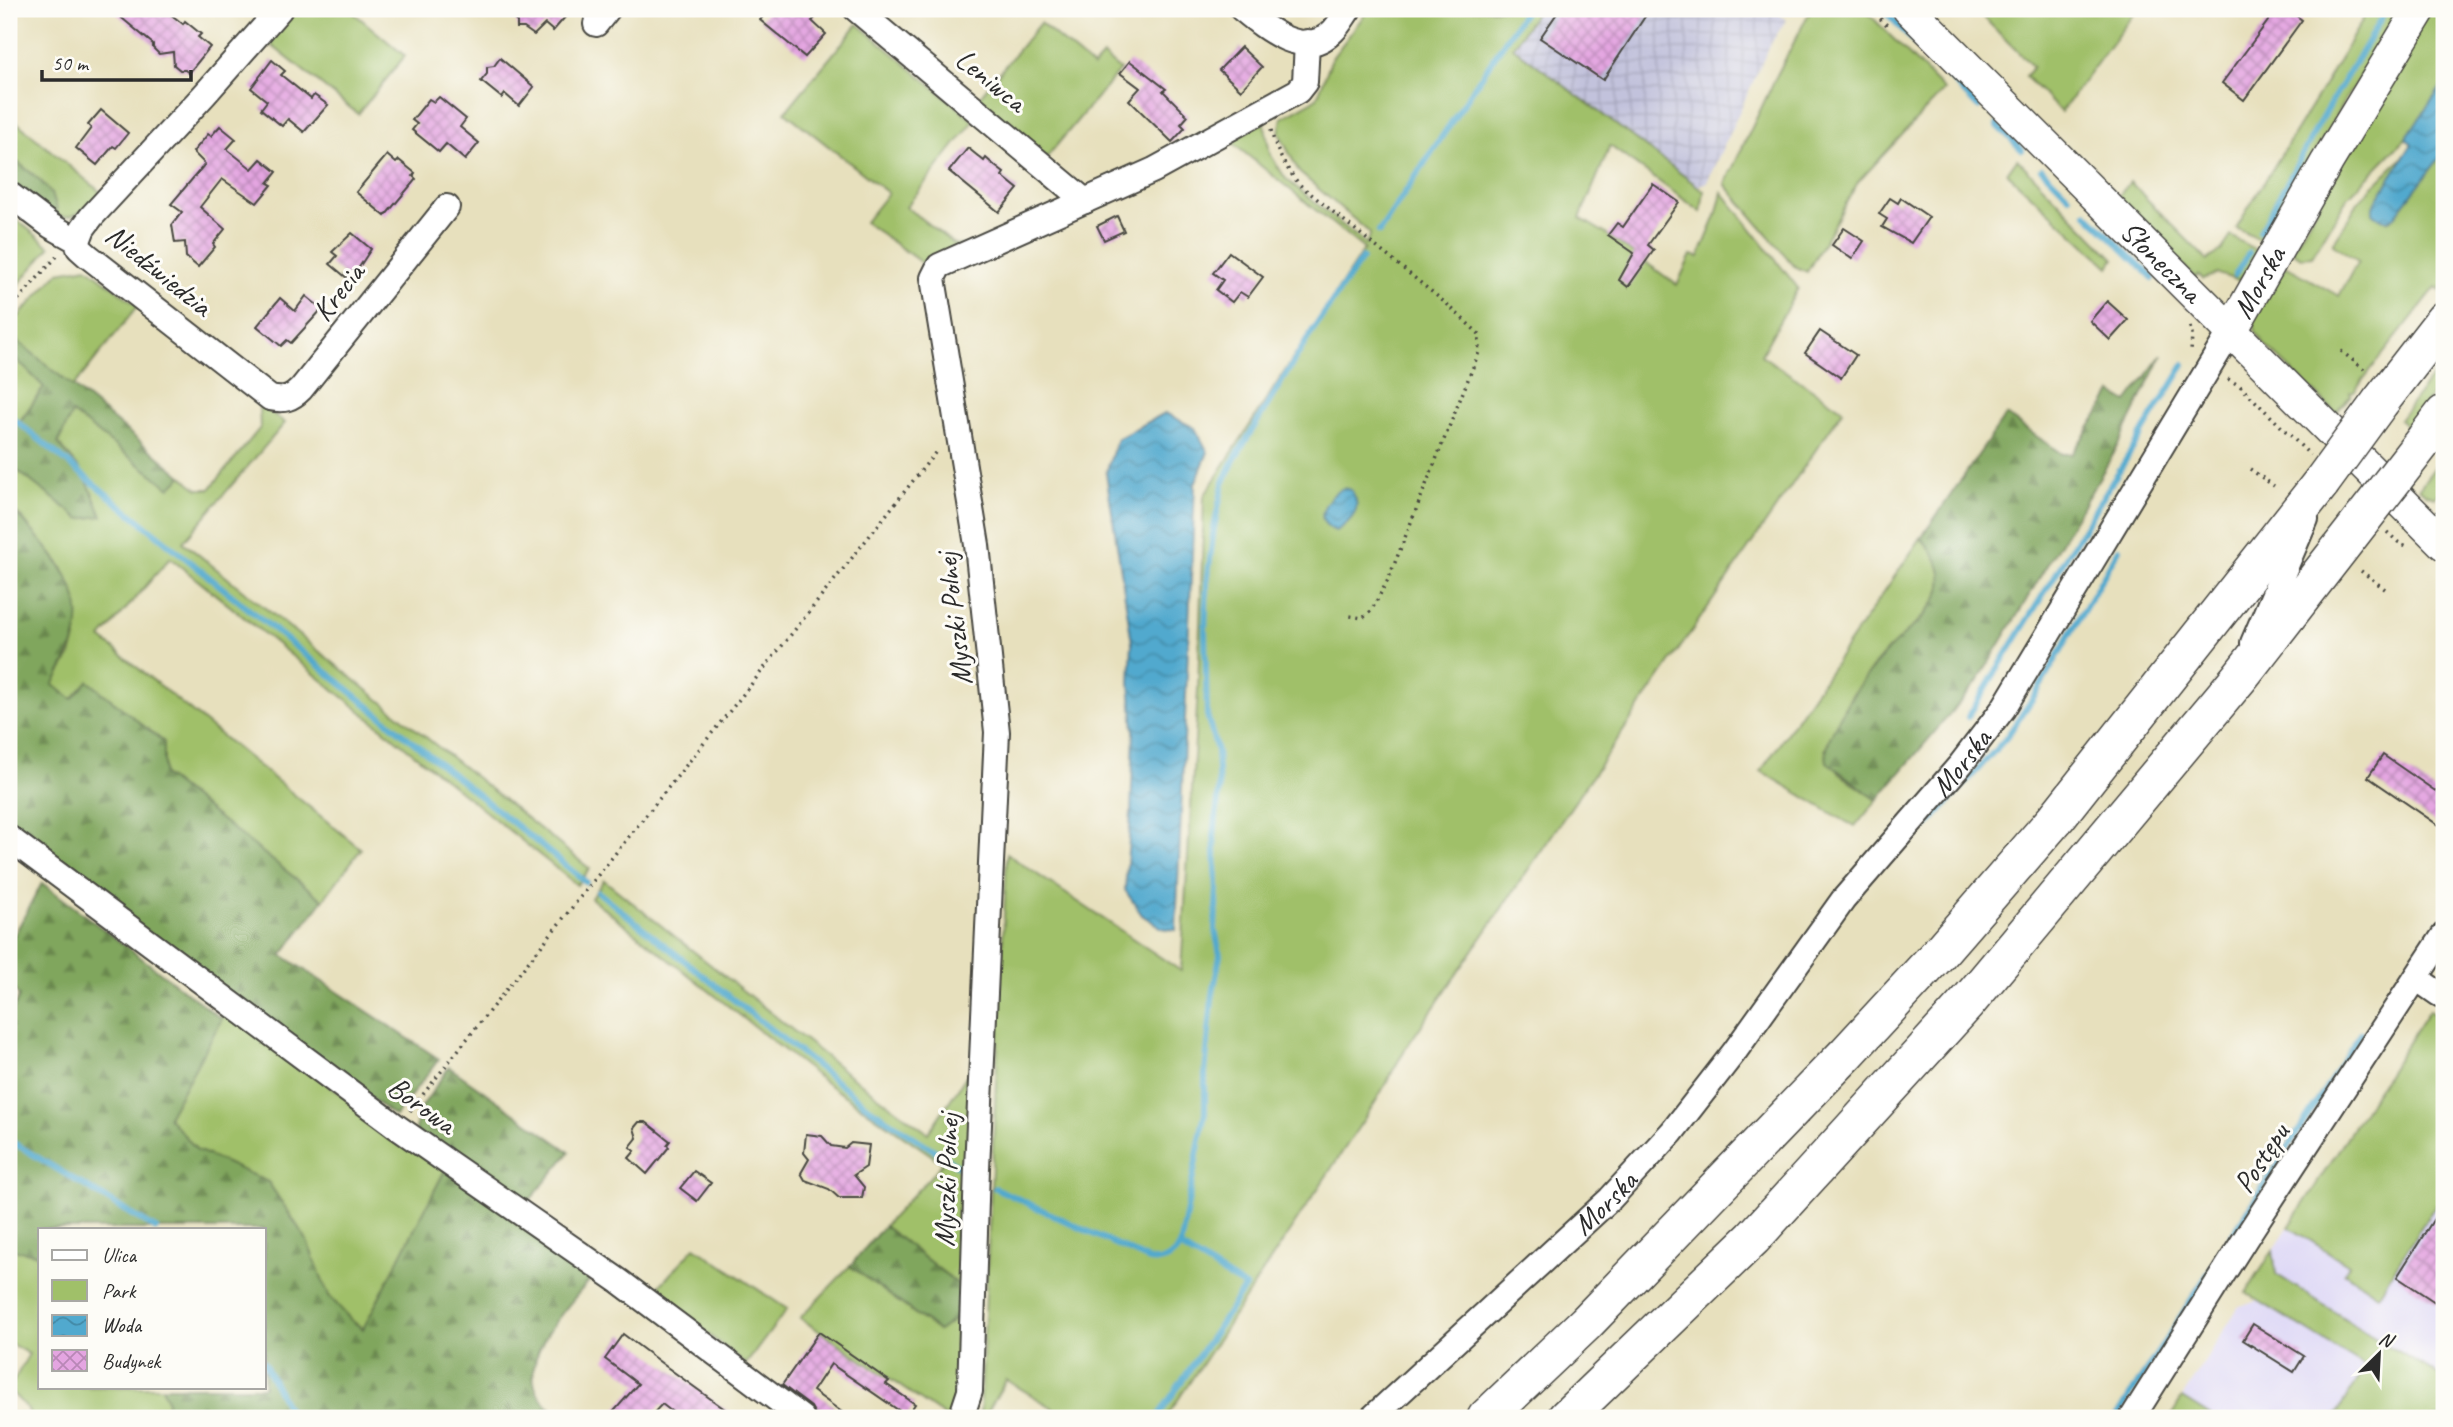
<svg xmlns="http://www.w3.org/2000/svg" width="2453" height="1427" viewBox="0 0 2453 1427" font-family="Caveat,sans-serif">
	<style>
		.built { fill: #dcd6f6 }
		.industrial { fill: url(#industrial-grid) }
		.green { fill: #a0c069; stroke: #66764a; stroke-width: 2 }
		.forest { fill: url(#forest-firs); stroke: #566844; stroke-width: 2 }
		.water { fill: url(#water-waves); stroke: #3e6a7c; stroke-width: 2 }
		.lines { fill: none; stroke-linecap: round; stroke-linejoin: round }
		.stream { stroke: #51a9ce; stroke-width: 6 }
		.building { fill: url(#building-cross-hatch) }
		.minor-casing { stroke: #474641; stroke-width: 28 }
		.major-casing { stroke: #474641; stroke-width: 35 }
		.highway-casing { stroke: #474641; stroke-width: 40 }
		.path { stroke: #474641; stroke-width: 3.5; stroke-dasharray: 2 5; stroke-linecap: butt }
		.minor { stroke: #fff; stroke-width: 24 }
		.major { stroke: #fff; stroke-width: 32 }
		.highway { stroke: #fff; stroke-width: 37 }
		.highway-bridge-casing { stroke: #474641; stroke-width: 40; stroke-linecap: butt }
		.highway-bridge { stroke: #fff; stroke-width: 37 }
		.labels { text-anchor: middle; stroke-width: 6; stroke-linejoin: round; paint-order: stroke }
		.street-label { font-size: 30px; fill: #2b2b2b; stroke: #fdfcf7 }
	</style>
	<defs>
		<pattern id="industrial-grid" width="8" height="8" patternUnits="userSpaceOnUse" patternTransform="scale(1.75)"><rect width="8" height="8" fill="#c2c2dc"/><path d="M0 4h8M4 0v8" fill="none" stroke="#a7a7bd"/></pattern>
		<pattern id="forest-firs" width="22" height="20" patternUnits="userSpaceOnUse" patternTransform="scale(1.75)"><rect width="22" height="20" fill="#80a65d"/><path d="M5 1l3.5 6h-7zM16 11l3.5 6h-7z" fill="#69874d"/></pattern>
		<pattern id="water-waves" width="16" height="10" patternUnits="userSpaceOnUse" patternTransform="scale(1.75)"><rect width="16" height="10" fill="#51a9ce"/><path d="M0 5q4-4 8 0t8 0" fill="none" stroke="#438aa7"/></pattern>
		<pattern id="building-cross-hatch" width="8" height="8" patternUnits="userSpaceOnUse" patternTransform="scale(1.75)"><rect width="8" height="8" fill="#e4a5e1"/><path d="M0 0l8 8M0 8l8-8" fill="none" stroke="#b987b7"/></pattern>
	</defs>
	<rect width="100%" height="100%" fill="#fdfcf7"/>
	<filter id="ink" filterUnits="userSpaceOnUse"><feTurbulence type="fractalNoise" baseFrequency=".0143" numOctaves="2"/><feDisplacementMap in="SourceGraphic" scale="14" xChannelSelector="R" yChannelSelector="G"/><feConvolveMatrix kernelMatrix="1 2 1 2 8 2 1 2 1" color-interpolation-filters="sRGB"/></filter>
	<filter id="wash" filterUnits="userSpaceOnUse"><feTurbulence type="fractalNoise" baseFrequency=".00686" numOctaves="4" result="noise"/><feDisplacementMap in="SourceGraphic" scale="28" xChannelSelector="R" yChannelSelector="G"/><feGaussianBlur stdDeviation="1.57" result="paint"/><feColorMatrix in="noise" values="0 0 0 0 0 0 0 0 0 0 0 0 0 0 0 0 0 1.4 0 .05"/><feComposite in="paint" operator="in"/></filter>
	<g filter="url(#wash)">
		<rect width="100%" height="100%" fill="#e7e0bd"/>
		<g class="built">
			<polygon points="2437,1204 2444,1209 2444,1377 2384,1344 2276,1274 2273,1251 2289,1227 2350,1265 2345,1273"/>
			<polygon points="2259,1301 2366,1367 2334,1418 2214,1418 2182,1398 2239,1306"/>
		</g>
		<polygon class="industrial" points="1538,9 1774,9 1786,20 1770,45 1707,182 1697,186 1513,47"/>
		<g class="green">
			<polygon points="292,9 349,9 405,56 358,114 265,40"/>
			<polygon points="1369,9 1538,9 1513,47 1704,191 1701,212 1610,146 1580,218 1608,235 1677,285 1691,255 1699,257 1716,216 1722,192 1798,288 1761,355 1843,410 1404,1051 1376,1101 1166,1418 1070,1418 1006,1380 984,1418 980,1418 1007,854 1181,971 1198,690 1204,496 1364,249 1230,141 1264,121 1270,154 1286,179 1366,244 1370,233 1299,172 1279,133 1282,118 1317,98 1332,58"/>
			<polygon points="1811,9 1864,9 1944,90 1858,182 1807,272 1794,266 1725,184 1775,79"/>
			<polygon points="1975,9 2137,9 2061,112 2025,76 2033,67"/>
			<polygon points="2369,9 2401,9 2342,105 2264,242 2236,228 2323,87"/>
			<polygon points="2429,9 2444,9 2444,83 2406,138 2347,198 2312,256 2301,257 2292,251"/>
			<polygon points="1040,23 1093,67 1103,56 1120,70 1046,158 977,100"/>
			<polygon points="858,24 974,121 906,207 954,244 969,247 926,266 865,222 888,193 785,112"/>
			<path d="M9,116l94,78c-13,10 -28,28 -46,21 0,-28 -29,-44 -48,-59z"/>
			<polygon points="2444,152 2444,284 2440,290 2436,287 2354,391 2350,392 2351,395 2336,413 2267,347 2256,333 2253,317 2286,266 2339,296 2358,261 2333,244 2360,199 2407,153 2373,206 2388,221 2395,216"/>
			<polygon points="2017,159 2114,259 2109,267 2007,173"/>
			<polygon points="2130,182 2207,260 2221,251 2231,236 2259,252 2240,281 2218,274 2203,279 2198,275 2195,278 2117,198"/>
			<polygon points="9,213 50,247 9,296"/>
			<polygon points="87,267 138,306 73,387 9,334 9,327 59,272"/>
			<polygon points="9,352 44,387 19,422 9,415"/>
			<polygon points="2444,361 2444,380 2407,427 2399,420"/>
			<polygon points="259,403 285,423 183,542 590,869 577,885 170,558 101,638 361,849 323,900 164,775 88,682 72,700 53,684 71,655 76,639 63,568 21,517 9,507 9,464 80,519 101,516 85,476 58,442 72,413 169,487 182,476 198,489 210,489 260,428"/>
			<polygon points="2444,455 2444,489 2435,497 2426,494 2419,488"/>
			<path d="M1921,538c7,8 15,16 19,26 14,34 -32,67 -52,87 -11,11 -22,24 -31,37 -14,18 -23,41 -32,62l15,24 37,26 -22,27 -94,-56z"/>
			<polygon points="604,880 844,1071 928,1133 971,1069 963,1288 884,1226 943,1163 826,1083 591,898"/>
			<polygon points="225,1009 445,1170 364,1329 351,1320 329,1296 306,1239 268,1182 197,1150 168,1117"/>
			<polygon points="2429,1010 2440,1017 2436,1023 2444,1028 2444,1209 2436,1204 2378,1295 2344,1272 2349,1265 2289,1227"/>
			<polygon points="695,1247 787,1309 746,1364 654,1292"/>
			<polygon points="9,1249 36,1254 40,1257 40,1387 162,1387 167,1400 166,1418 31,1418 28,1410 9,1389 29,1354 9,1343"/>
			<polygon points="2273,1251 2276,1274 2384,1344 2444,1377 2444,1418 2334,1418 2366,1367 2246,1293"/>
			<polygon points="850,1266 938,1331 961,1315 959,1404 952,1418 947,1418 800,1318"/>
			<polygon points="2182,1398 2214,1418 2170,1418"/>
		</g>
		<g class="forest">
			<path d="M9,156c19,15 48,31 48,59l-15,-7 -33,-23z"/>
			<polygon points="9,334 182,476 170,488 72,413 58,443 85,476 102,516 80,519 9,464 9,415 20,422 44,387 9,352"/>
			<path d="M2163,354l-49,99 -136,228 -101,119 -50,-38c-3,-16 5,-30 13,-45 13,-24 28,-46 47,-66 36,-36 82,-61 34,-113l85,-123 56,39h10l40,-61 15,9z"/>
			<path d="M9,507c14,12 25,26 37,40 43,53 41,80 7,138l19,14 16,-18 76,61v33l159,125 -41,55 157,104 -44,57 -386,-287z"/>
			<path d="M42,883l180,136 -54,98 29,33 71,32 38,57 23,57 22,24 12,9 82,-159 150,104c-22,27 -80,82 -56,121 5,8 15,16 22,23h-395l1,-18 -5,-13h102v-158h-224v28l-4,-3 -27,-5v-228l10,-25 -10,-13v-38z"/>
			<polygon points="449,1067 570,1152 521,1211 416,1132 417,1114"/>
			<polygon points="884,1226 963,1288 961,1315 939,1331 850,1266"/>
		</g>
		<g class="water">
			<path d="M2444,83v69l-49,64c-10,7 -13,4 -22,-3v-7l39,-62 -6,-6z"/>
			<polygon points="1165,413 1195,428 1208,452 1195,484 1176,930 1162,928 1142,915 1125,890 1131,813 1134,730 1130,683 1132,643 1106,473 1117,439"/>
			<path d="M1343,488l8,2c13,18 1,31 -15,41 -25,-10 -11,-33 7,-43z"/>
		</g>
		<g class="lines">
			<g class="stream">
				<polyline points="1883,9 1930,59"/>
				<polyline points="1950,78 1978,107"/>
				<polyline points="1997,125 2022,150"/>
				<polyline points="2042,169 2069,196"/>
				<polyline points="2086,213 2153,278"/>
				<polyline points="1379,232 1526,9"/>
				<polyline points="2260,232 2327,109 2387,9"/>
				<polyline points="2235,275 2249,253"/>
				<polyline points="9,415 586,882"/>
				<polyline points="1968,717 2184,365"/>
				<polyline points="1926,827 2006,738 2037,692 2119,549"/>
				<polyline points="598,892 871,1109 966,1171"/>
				<polyline points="9,1140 156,1229"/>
				<path d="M995,1188l154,72c15,3 21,-1 31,-13l25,-135v-38l7,-75 8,-44 -5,-26 2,-43 -3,-50 5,-46 -2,-39 -10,-36 -2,-83 2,-49 7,-55 9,-44 11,-24 79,-130 49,-72"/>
				<polyline points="264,1363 292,1418"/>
				<polyline points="1157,1418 1245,1287 1180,1247"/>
				<polyline points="2116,1418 2361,1033"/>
			</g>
		</g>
		<g id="blocks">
			<g class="building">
				<polygon points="111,9 164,9 183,24 185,21 201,34 198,37 210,47 189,73 185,70 180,70 174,65 173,52 159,54 153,48 153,44"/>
				<polygon points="502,9 558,9 566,16 553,31 545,24 534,35 524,28 517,28 517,22"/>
				<polygon points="769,9 804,9 815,18 812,21 826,34 805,57 760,20"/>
				<polygon points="1560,9 1650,9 1603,80 1540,38"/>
				<polygon points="2277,9 2287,9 2302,20 2244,100 2222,83"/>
				<polygon points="1241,47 1262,67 1241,90 1219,70"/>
				<polygon points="500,58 534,87 519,106 505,94 502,98 481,81 487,74 487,67 494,66"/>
				<polygon points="272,60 285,71 281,75 311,99 314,95 328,105 304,132 288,119 282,126 261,109 267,101 251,88"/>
				<polygon points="1130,61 1166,89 1163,91 1188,116 1181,124 1185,128 1172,142 1129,100 1140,88 1120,73"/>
				<polygon points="439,97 466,119 460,127 479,143 465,160 446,144 439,152 412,130 417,124 412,120 429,99 434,102"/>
				<polygon points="101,110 128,133 116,148 113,146 97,165 76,148 91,128 88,125"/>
				<polygon points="220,126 236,139 227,149 252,169 261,159 277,172 268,183 272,185 257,203 222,179 200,207 225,229 213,244 215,247 198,267 186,257 185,242 175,243 172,225 182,212 171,204 205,164 193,152 208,134 211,136"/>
				<polygon points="968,148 984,161 986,158 995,166 1004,173 1002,176 1018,189 999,212 949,171"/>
				<polygon points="387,155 396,163 399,160 415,173 413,176 416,179 385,216 356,192"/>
				<polygon points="1653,184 1679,202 1648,245 1654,250 1628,287 1619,280 1634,253 1608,235 1617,223 1623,227"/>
				<polygon points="1890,198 1898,203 1901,198 1929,217 1911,243 1882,227 1887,219 1879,214"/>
				<polygon points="1117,216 1124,231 1104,240 1097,226"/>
				<polygon points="1844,228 1864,241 1852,259 1832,245"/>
				<polygon points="352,233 371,249 356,272 354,270 347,278 330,264 337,256 332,252"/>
				<polygon points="1229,252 1263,277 1248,297 1240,292 1232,302 1216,290 1223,280 1213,273"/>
				<polygon points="306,296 322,309 291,343 287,340 281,346 257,326 280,298 295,311"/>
				<polygon points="2107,301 2128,320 2110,340 2090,321"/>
				<polygon points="1820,331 1856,355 1841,378 1805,353"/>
				<polygon points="2383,755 2444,797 2444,829 2368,777"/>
				<polygon points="639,1122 646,1122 670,1141 667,1145 669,1147 647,1174 629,1158 635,1151 630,1147 637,1138 634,1128"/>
				<polygon points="806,1134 822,1136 831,1146 845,1148 851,1143 869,1145 866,1167 854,1175 864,1187 862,1198 839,1198 829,1189 805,1180 801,1173 809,1159 804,1153"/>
				<polygon points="694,1171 711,1183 697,1201 680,1188"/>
				<polygon points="2444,1203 2444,1308 2397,1277"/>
				<polygon points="2253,1324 2304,1356 2294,1372 2243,1340"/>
				<polygon points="819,1332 889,1381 886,1384 915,1404 907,1416 831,1364 813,1391 850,1418 817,1418 811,1407 782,1385"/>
				<polygon points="623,1334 664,1365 737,1418 680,1418 662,1404 649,1418 608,1418 638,1384 605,1359"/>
			</g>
		</g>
	</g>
	<g filter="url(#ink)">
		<use href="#blocks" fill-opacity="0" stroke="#474641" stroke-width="2"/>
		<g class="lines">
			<defs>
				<g id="minor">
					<polyline points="856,9 1085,201"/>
					<path d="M1242,9c23,19 62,52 91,22 6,-6 11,-15 16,-22"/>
					<polyline points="596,24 608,9"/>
					<path d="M9,194l42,32 27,15 1,7 9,8 182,142c14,3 21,1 31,-9l146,-182"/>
					<polyline points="78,241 83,228 92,216 205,94 280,9"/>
					<polyline points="2253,643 2306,519"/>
					<polyline points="9,838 397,1127 619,1281 802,1418"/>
					<polyline points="2416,978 2439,994"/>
					<polyline points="961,1418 970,1391 977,1168 997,732 977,545 933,278 939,266 1154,170 1298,91 1305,82 1307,42"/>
					<path id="s1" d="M1372,1418l238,-219 62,-67 63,-81 108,-151 118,-136 42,-55 228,-378"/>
					<polyline points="2132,1418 2247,1236 2444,935"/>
				</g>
				<g id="major">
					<path id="s2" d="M1909,9l535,535"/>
					<path id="s3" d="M2231,331l96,-169 93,-153"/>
				</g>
				<g id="highway">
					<polyline points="2381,401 2444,320"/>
					<polyline points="2425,439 2444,414"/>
					<polyline points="1486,1418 1586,1323 1847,1053 1933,960 2057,817 2321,483"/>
					<polyline points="1566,1418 1753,1238 1967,1003 2239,678 2362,520"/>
				</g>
			</defs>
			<use href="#minor" class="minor-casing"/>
			<use href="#major" class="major-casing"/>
			<use href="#highway" class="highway-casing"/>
			<g class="path">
				<polyline points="1870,9 1889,27"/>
				<path d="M1271,130c5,22 15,38 29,55l148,120 31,29v18l-91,228 -17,31 -8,7 -13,-2"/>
				<polyline points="9,310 59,254"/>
				<polyline points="2190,327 2192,334 2191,353"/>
				<polyline points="2341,351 2364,369"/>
				<polyline points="2228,379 2240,386 2310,455"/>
				<polyline points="2250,469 2274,486"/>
				<polyline points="2387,532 2398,542 2409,547"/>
				<polyline points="2361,571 2385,589"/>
				<path d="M410,1111c175,-222 354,-440 528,-662"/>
			</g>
			<use href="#minor" class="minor"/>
			<use href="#major" class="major"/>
			<use href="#highway" class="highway"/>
			<defs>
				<g id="highway-bridge">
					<polyline points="2321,483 2381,401"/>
					<polyline points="2362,520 2425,439"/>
				</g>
			</defs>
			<use href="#highway-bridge" class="highway-bridge-casing"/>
			<use href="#highway-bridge" class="highway-bridge"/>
		</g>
	</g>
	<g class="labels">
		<g class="street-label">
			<text transform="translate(991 80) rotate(39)" y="10">Leniwca</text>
			<text dy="10" stroke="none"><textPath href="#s2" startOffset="357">Słoneczna</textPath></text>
			<text transform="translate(159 270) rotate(39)" y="10">Niedźwiedzia</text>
			<text dy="10" stroke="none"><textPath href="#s3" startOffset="56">Morska</textPath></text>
			<text transform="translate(338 292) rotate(-52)" y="10">Krecia</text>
			<text transform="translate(954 619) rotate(-97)" y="10">Myszki Polnej</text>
			<text dy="10" stroke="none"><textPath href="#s1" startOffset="884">Morska</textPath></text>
			<text transform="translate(422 1105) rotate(36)" y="10">Borowa</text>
			<text transform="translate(2261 1158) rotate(-57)" y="10">Postępu</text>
			<text transform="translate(946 1180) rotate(-88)" y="10">Myszki Polnej</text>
			<text dy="10" stroke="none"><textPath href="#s1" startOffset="317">Morska</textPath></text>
		</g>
	</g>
	<rect width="2453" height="1427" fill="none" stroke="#fdfcf7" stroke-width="35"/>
	<rect x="38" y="1228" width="228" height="161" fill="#fdfcf7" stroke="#a9a8a5" stroke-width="2"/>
	<rect x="52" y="1250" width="35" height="10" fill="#ffffff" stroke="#a9a8a5" stroke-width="2"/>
	<text x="102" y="1262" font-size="21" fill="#2b2b2b">Ulica</text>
	<rect x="52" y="1280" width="35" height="21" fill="#a0c069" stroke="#a9a8a5" stroke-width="2"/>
	<text x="102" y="1298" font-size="21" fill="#2b2b2b">Park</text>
	<rect x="52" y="1315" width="35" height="21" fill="url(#water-waves)" stroke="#a9a8a5" stroke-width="2"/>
	<text x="102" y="1332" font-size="21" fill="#2b2b2b">Woda</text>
	<rect x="52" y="1350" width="35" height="21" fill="url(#building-cross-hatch)" stroke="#a9a8a5" stroke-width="2"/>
	<text x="102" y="1368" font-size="21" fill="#2b2b2b">Budynek</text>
	<g transform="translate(2379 1354) rotate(24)" stroke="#fdfcf7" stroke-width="5" paint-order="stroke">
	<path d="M0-5L12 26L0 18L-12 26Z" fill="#2b2b2b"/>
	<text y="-10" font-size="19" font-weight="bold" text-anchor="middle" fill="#2b2b2b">N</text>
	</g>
	<path d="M42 70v10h149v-10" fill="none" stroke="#2b2b2b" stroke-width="3.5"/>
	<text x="52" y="70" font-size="21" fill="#2b2b2b" stroke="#fdfcf7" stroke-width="5" paint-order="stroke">50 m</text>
</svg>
